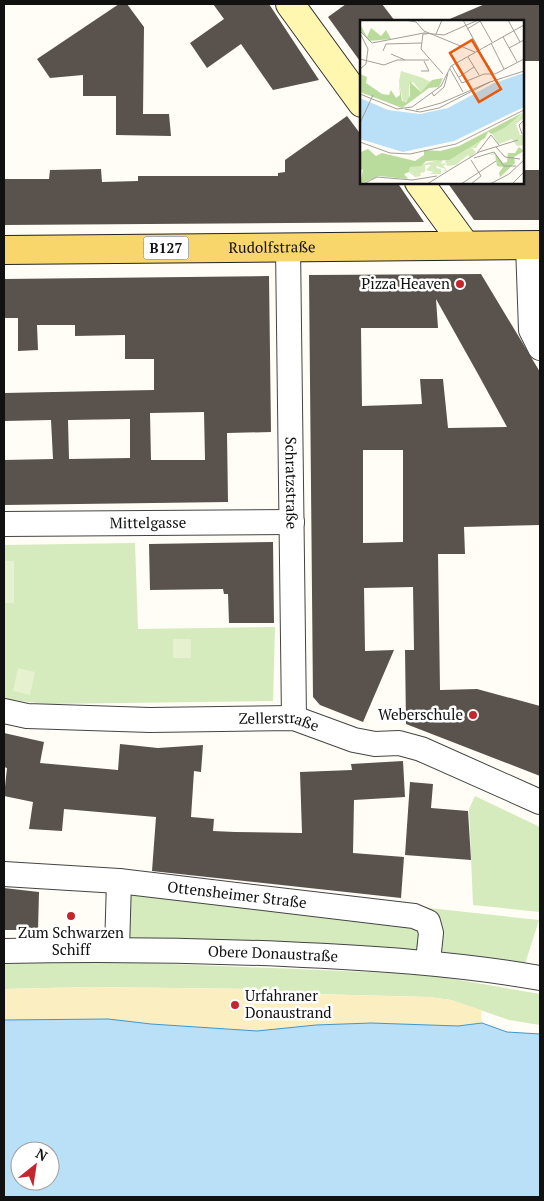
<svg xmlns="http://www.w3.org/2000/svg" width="544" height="1201" viewBox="0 0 544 1201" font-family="'PT Serif',serif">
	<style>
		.green { fill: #d5ebbd }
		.sand { fill: #fbeec1 }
		.pitch { fill: #e6f2cf }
		.water { fill: #b9e0f7; stroke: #3f96cf; fill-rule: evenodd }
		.building { fill: #5a524d; fill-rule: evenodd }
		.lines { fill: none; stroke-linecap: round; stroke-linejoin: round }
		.minor-casing { stroke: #444; stroke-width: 26 }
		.secondary-casing { stroke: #333; stroke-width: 30 }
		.primary-casing { stroke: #222; stroke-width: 30 }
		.minor { stroke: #fff; stroke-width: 24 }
		.secondary { stroke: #fff6b0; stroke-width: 28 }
		.primary { stroke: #f9d66b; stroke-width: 28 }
		.poi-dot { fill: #c4262e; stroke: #fff; stroke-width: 2 }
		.labels { text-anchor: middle; stroke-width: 5; stroke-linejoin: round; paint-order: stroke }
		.shield { fill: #fff; stroke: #585858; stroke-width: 1 }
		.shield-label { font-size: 14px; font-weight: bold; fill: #111 }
		.street-label { font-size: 15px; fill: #111; stroke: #fff }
		.poi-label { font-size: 15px; fill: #111; stroke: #fff; text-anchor: end }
		.inset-river { fill: none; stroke: #b9e0f7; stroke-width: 2.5 }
		.inset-road { fill: none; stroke: #a09f9a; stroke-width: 1 }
		.view { fill: #e8590c; fill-opacity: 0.15; stroke: #e8590c; stroke-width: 2.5 }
		.inset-edge { fill: none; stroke: #111; stroke-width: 2.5 }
	</style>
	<rect width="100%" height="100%" fill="#fffdf5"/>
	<g class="green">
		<polygon points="135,543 138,629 275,627 273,701 46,704 4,699 4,545"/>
		<polygon points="475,796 540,827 540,912 473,905 469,809"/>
		<polygon points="107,888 410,906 539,920 525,964 103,940 106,934"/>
		<polygon points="100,961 393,973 442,977 540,994 540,1025 509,1020 451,1000 429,997 312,994 258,989 92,987 4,989 4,964"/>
	</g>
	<polygon class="sand" points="92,987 258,989 312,994 429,997 451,1000 481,1010 482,1023 458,1026 316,1025 257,1031 151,1024 108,1019 4,1020 4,989"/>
	<g class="pitch">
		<rect x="4" y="561" width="10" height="42"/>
		<rect x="173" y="639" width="18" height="19"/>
		<polygon points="18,668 35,672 30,695 13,691"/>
	</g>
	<path class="water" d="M108,1019l43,5 106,7 59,-6 55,-2 87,3 24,-3 25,9 33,2v163h-536v-177zM20,1151h30v30h-30z"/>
	<g class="building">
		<polygon points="119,4 127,4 144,27 143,114 169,114 171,136 116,135 116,96 83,96 83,75 50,78 37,59"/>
		<polygon points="213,4 269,4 319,80 273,90 241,44 207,68 190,43 224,19"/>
		<polygon points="346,4 382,4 395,21 362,21 362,64 328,17"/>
		<polygon points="485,4 540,4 540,61 523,61 523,21 445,21"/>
		<polygon points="347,116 362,136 362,182 397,182 424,222 4,225 4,179 49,179 50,170 101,169 102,182 138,181 138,176 278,176 278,173 285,172 285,160"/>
		<polygon points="523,170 540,170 540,220 474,220 447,182 523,182"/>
		<path d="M481,274l59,98v153l-76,2 1,27h-27l2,136 37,-1 63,17v70l-134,-52 -1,-74h9l-1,-63 -49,1 1,63 29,-1 -31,72 -43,-17 -7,-8 -4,-422zM436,299l42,75 29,53 -59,1 -5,-49h-23l2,25 -60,2 -1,-78h77zM363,450h40v92l-40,1z"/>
		<path d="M269,276l2,156 -44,1 1,69 -224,3v-45l49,-1 -2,-39 -47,1v-28l150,-3v-31h-29v-24l-50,1v-11h-38l1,25 -20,1v-33h-14v-39zM204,412l1,48h-54l-1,-47zM130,419v39l-61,1 -1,-39z"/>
		<polygon points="273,542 274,623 229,623 228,594 224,594 223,589 150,590 149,544"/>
		<polygon points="4,733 44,742 40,763 118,770 120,744 158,748 203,745 201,772 194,771 191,817 214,819 213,831 235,832 302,833 300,772 352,770 351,764 403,761 405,797 354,800 353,853 404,857 401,898 152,871 156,817 64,809 62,831 29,829 33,802 4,796 7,768 4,767"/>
		<polygon points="410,782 433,784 431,808 468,811 471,860 405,855"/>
		<polygon points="4,888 39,892 38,930 4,930"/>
	</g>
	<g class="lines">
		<defs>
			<g id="minor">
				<polyline points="528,245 531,330 540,348"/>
				<path id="s1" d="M288,247l6,471"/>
				<path id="s2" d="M4,524l288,-2"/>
				<path id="s3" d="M4,711l23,5 123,4 144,-2 60,22 21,4 24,-1 22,6 119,53"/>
				<path id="s4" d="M4,874l115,7 295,35 14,6 3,11 -3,28"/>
				<polyline points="117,949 119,881"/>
				<path id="s5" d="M4,951c93,-2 187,-1 280,3 87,4 170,9 256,24"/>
			</g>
			<g id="secondary">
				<polyline points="290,4 362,103"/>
				<polyline points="419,182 465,245"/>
			</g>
			<g id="primary">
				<path id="s6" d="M4,250l536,-5"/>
			</g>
		</defs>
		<use href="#minor" class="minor-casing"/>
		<use href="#secondary" class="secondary-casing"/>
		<use href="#primary" class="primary-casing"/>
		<use href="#minor" class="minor"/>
		<use href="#secondary" class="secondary"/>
		<use href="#primary" class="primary"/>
	</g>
	<g class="poi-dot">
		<circle cx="460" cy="284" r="5"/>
		<circle cx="473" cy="715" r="5"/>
		<circle cx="71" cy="916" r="5"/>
		<circle cx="235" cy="1005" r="5"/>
	</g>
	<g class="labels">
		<rect class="shield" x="143.5" y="236.5" width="45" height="23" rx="4"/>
		<g class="shield-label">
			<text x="166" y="253">B127</text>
		</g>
		<g class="street-label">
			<text dy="5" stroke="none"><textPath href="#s6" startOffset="268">Rudolfstraße</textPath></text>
			<text dy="5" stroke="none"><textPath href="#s1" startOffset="236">Schratzstraße</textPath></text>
			<text dy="5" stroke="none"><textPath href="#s2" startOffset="144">Mittelgasse</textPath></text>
			<text dy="5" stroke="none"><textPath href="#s3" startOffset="276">Zellerstraße</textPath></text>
			<text dy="5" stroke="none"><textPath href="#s4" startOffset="234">Ottensheimer Straße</textPath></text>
			<text dy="5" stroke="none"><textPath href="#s5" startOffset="269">Obere Donaustraße</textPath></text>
		</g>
		<g class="poi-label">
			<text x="450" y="289">Pizza Heaven</text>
			<text x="463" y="720">Weberschule</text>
			<text x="71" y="938" text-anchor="middle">Zum Schwarzen<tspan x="71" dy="17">Schiff</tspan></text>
			<text x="245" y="1001" text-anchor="start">Urfahraner<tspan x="245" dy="17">Donaustrand</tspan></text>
		</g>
	</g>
	<g transform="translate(360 20)">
		<rect width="164" height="164" fill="#fffdf5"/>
		<path d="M41,51l22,7 9,5 -11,9 -8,-10 -4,3v15l-6,2 -4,-21zM164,93v5l-8,6 4,11h4v10l-7,1 -5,-7 -13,5 -7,-10zM122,119l-6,9h-4l4,4 -6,6 -2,-3 -12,10 -9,1 -2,-5zM83,139l-2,5 3,-1 2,2h-3l4,6 -3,1 1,-3 -8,-3 -1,2 5,1v5h-12l5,-2 -8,-2 5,-5h-6v7l-5,1 1,3 -6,1 -6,-5 1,-5z" fill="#d5ebbd"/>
		<path d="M0,4l7,13 4,-9 10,8 5,-6 5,9 -22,2 -9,-11zM0,54l7,3 -1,6 16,11 7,1 2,-5 5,8 4,-3 -1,-14 3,20 4,1 4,-6v-14l11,10 11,-12 11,-2 -4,9 -10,1 -27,20 -42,-16zM164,92l-20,16 -12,6 -4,-2 -3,6 -36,22 -23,1 -5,5 -11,1 -1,5 -5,2 4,5 -29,-3 -19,8 3,-14 -3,-1v-16l3,-2 5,-2 8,7 6,-3 33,8 9,-6v-5l16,1 19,-5zM159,127l5,4 -10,6 1,6 -15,14 -1,-4 4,-6 -6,-1 -2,-12 -6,1 6,-2 8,10 4,-1 1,-9h7z" fill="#b9dc9c"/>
		<path d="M164,53v34l-70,34 -51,11 -43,-13v-41l28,12 32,4 28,-6 46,-25z" fill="#b9e0f7"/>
		<path class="inset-river" d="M6,96l36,12 31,-2 35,-13 56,-28"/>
		<path class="inset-road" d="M45,0l11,2 8,9 51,21M103,0l16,29M148,0l12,22M120,1l12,21M107,9l15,-9M0,11l12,12 52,-10 20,2 34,-15M0,13l8,16 -2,15 -6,5M67,14h-4l-2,15 22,25M76,14l6,-14M143,17l14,25M131,23l13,26M149,28l15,-8M118,30l15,23M23,31l3,-7 35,-1M31,34l14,6M108,37l11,18M0,39l24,6 13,-5h32M92,46l10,17 22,-9h11l29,-15M90,49l13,23M61,51h8l-5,-10M99,57l15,-10M72,73l2,3 10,-9 4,-14M0,74l37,15 15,-2 29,-21 10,-20 73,-41M45,89l15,3 19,-4 51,-26 34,-11M56,90l25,-7 49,-21M0,103l13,-28M162,114l-3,-9 5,-5M0,122l30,11 20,1 46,-10 68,-34M136,127l9,10 15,2M117,133l14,-18 8,10M114,138l20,-6 10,14h12M111,140l10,16 -10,8M3,164l14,-7 35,3 25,-4M67,164l52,-32 39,-12M101,164l35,-23M130,164l19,-10 15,-14M152,164l12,-12"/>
		<path class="view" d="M112,20l29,49 -22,13 -29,-49z"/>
		<rect width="164" height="164" class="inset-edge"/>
	</g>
	<rect width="544" height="1201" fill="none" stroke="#111111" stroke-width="10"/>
	<g transform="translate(35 1166) rotate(30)"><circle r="24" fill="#ffffff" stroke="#a0a0a0"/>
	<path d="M0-4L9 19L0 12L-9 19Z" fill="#c4262e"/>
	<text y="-8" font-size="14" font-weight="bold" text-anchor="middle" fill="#111111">N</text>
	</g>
</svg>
